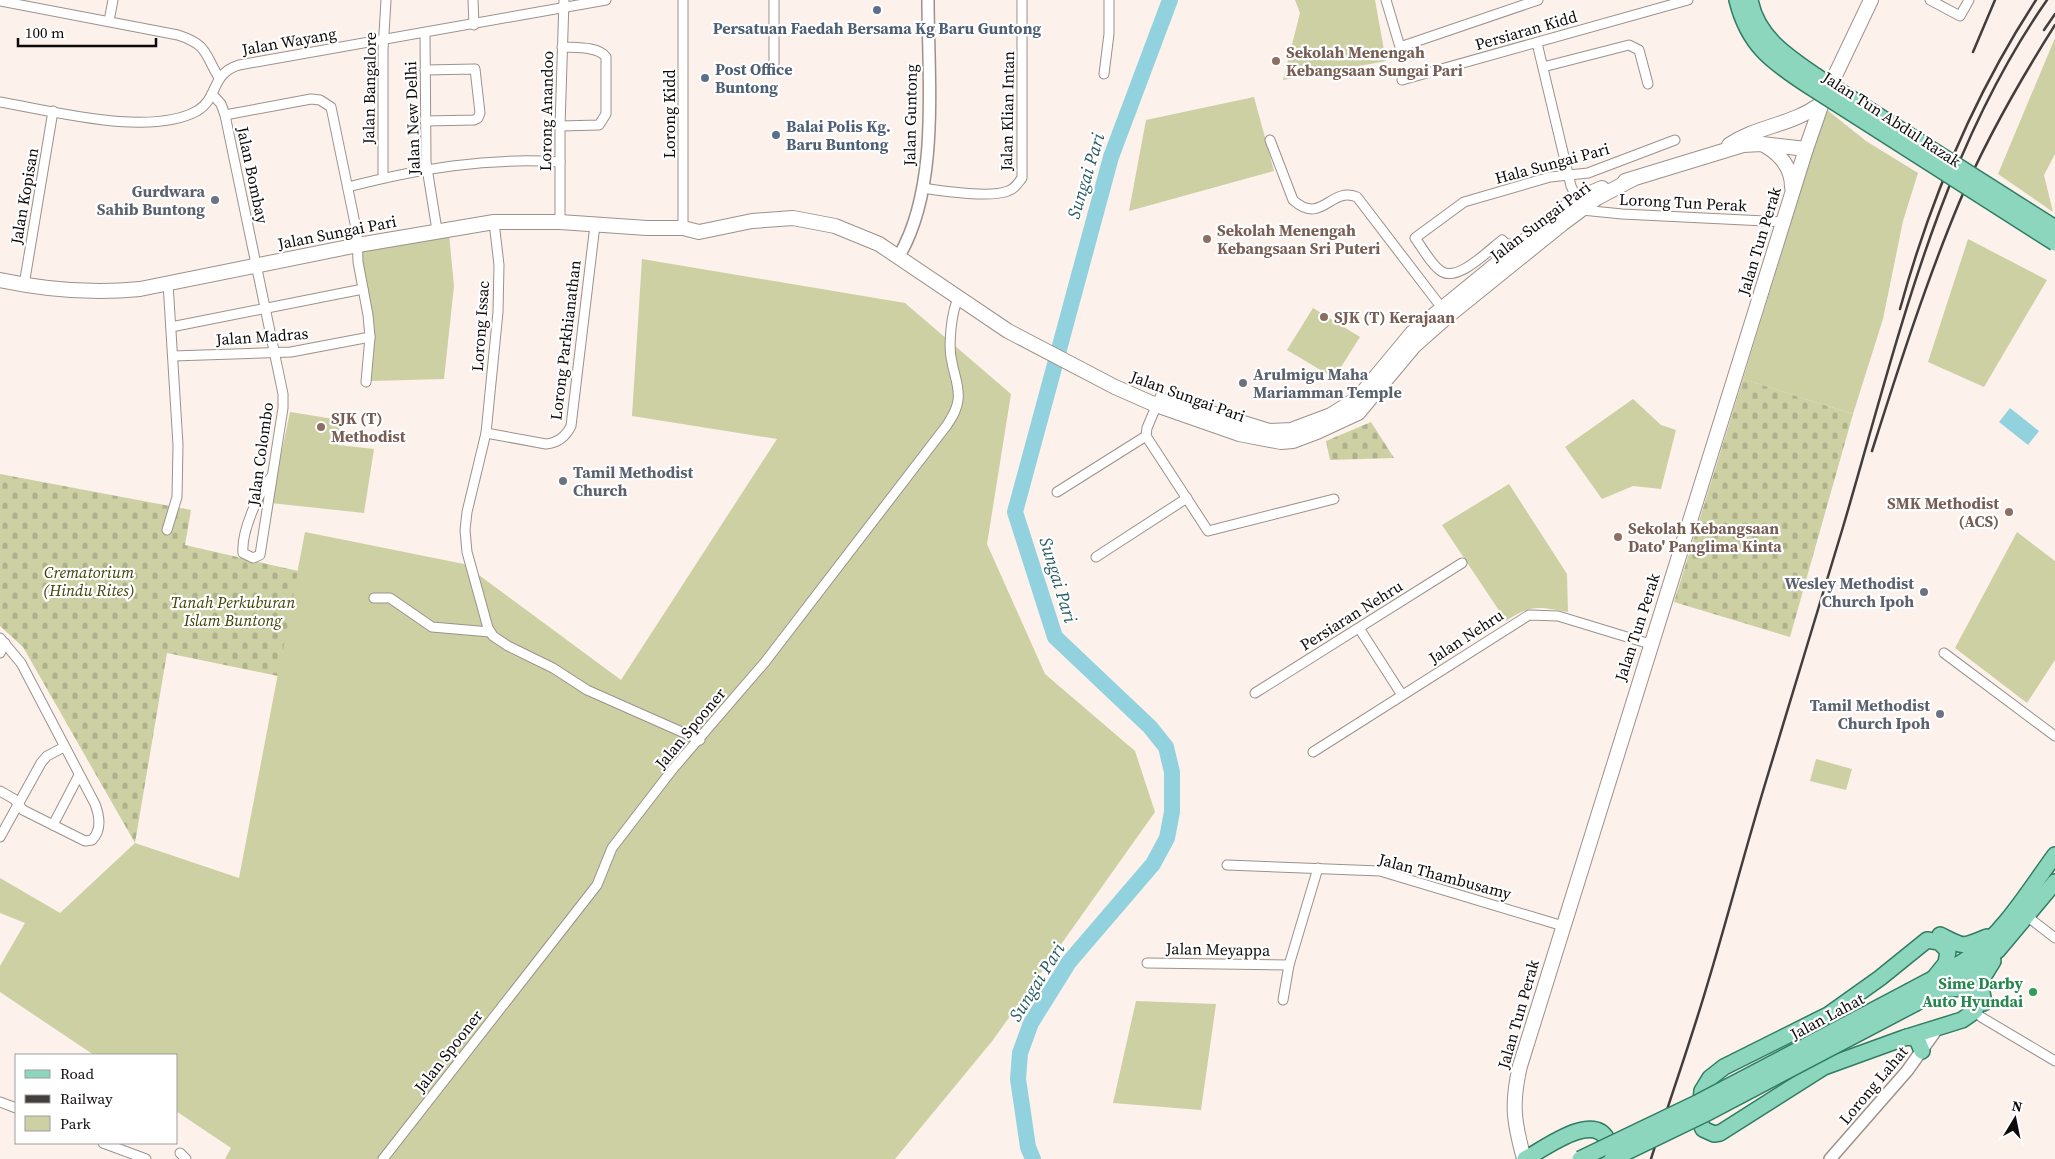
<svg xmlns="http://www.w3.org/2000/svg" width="2055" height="1159" viewBox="0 0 2055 1159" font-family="'Source Serif 4',serif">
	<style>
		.green { fill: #ccd0a3 }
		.cemetery { fill: url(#cemetery-stones) }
		.water { fill: #92d2de }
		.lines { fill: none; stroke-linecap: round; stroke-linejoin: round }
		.river { stroke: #92d2de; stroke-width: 16 }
		.minor-casing { stroke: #9c928c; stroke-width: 11 }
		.tertiary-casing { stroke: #9c928c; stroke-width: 14 }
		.secondary-casing { stroke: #9c928c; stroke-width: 16 }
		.primary-casing { stroke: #2f7d62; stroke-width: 18 }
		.minor { stroke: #fff; stroke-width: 9 }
		.tertiary { stroke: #fff; stroke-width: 11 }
		.secondary { stroke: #fff; stroke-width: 14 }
		.primary { stroke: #8dd6be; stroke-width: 15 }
		.rail { stroke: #433d3b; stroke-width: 2.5 }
		.primary-bridge-casing { stroke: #2f7d62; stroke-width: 18; stroke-linecap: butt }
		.primary-bridge { stroke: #8dd6be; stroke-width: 15 }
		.service-dot { fill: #5c6f8a; stroke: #fff; stroke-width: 2 }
		.education-dot { fill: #8d6e63; stroke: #fff; stroke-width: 2 }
		.worship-dot { fill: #6b7280; stroke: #fff; stroke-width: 2 }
		.leisure-dot { fill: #2e9e5b; stroke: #fff; stroke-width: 2 }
		.labels { text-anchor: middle; stroke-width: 4.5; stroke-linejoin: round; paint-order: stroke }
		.service-label { font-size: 16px; font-weight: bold; fill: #4e5e75; stroke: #fff; text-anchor: start }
		.street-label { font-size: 16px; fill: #0e0a09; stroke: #fff }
		.education-label { font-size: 16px; font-weight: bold; fill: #785e54; stroke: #fff; text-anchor: start }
		.worship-label { font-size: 16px; font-weight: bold; fill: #5b616d; stroke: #fff; text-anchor: end }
		.park-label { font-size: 16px; font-style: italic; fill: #3f4103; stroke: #fff }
		.leisure-label { font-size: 16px; font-weight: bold; fill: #27864d; stroke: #fff; text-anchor: end }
		.water-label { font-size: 18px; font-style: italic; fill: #255b64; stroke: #fff }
	</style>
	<defs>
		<pattern id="cemetery-stones" width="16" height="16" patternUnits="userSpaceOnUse" patternTransform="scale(1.25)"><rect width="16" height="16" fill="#ccd0a3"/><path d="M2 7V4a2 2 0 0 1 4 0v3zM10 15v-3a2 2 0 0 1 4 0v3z" fill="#aeb18b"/></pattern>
	</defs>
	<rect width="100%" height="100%" fill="#fcf1eb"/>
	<g class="green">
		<polygon points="1295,0 1375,0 1386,61 1283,80 1300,13"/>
		<polygon points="2055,38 2055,154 2044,175 2053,212 1998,174"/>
		<polygon points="1254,97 1274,171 1129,211 1146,120"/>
		<polygon points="1826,109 1866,141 1918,173 1903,221 1883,319 1853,414 1743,379"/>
		<polygon points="449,234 454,286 444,379 371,381 373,320 365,290 362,250"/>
		<polygon points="1968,239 2047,280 1984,387 1928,362"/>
		<polygon points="642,259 905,303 1011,394 987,544 1045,674 1135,751 1155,812 993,1040 895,1159 225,1159 231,1148 176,1111 176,1055 94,1055 0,992 0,966 25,923 0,913 0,878 60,913 135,843 239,878 305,532 464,564 621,680 777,439 632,416"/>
		<polygon points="1313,308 1360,337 1334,378 1287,350"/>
		<polygon points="1633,399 1661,425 1676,430 1661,489 1633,486 1602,499 1565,447"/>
		<polygon points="290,412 340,420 338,445 374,449 364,513 271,503"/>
		<path d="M1509,484l58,90 1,38c-30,-5 -36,-8 -62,9l-64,-96z"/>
		<polygon points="2017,532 2055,561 2055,660 2027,703 1955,648"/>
		<polygon points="1816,759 1852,769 1846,790 1810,781"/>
		<polygon points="1136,1001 1216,1004 1201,1110 1113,1103"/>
	</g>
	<g class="cemetery">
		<polygon points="1743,379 1853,414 1790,637 1674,602"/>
		<polygon points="1371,422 1394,458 1330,460 1326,441"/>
		<polygon points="0,474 191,510 185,545 298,571 278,676 167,653 135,843 23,647 0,626"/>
	</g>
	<polygon class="water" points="2010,408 2039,431 2028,445 1999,422"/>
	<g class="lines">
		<polyline class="river" points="1033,1159 1028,1147 1018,1079 1020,1053 1031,1023 1069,962 1153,864 1167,838 1172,812 1172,772 1166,747 1150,727 1055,637 1015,512 1111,157 1170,0"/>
		<defs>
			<g id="minor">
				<polyline points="473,0 474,25"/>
				<polyline points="683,0 683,228"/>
				<polyline points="774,0 774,70"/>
				<polyline points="1386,0 1400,47 1538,0"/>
				<polyline points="1930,0 1960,16 1969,0"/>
				<path d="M0,1l178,34c30,10 26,18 41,43"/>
				<polyline points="109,21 113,0"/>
				<polyline points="425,33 426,162 437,230"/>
				<polyline points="1537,43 1571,186 1582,210 1622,214 1783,222"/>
				<polyline points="1543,67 1629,45 1639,50 1648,84"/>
				<polyline points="425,70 475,69 480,113 478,118 474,120 425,121"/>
				<polyline points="1104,74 1109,34 1109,0"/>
				<polyline points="1402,80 1688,0"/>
				<path d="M212,94l9,10 4,11 58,279v14l-23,147 -7,3 -10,-5c-2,-21 16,-62 29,-77"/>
				<path d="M0,102c53,9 149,35 197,9 22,-13 13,-37 42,-46l367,-65"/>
				<polyline points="225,115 311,99 320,100 331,107 357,233 358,262 368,315 370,337 366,382"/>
				<path d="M560,126l39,-1 7,-11v-57c-8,-11 -32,-9 -44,-10"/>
				<path d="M1270,140l23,60c29,26 37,-14 64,-3l88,115"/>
				<polyline points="383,178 383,50 386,0"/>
				<path d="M348,187c70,-18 139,-30 212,-25"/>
				<path d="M923,188c19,3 68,10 85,3 7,-2 10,-8 14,-13v-178"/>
				<polyline points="494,222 499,265 498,312 486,433 467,512 465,530 467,552 488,628 493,636 508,646 553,668 587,690 700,740"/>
				<polyline points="560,222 560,126 564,0"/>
				<path d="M1517,246l-12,-3 -3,-3c-13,10 -45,43 -61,31 -10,-6 -19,-24 -26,-33l49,-36 86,-25 38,-4 87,-33"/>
				<polyline points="24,285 53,111"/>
				<polyline points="171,327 363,289"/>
				<polyline points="173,356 291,352 370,337"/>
				<polyline points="1160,397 1147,428 1146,436 1208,531 1334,499"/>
				<path d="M486,433l60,11c12,-1 20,-8 25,-18l24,-201"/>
				<polyline points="1057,492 1146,436"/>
				<polyline points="167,530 177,497 178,445 168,283"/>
				<polyline points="1096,557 1187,498"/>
				<polyline points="374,598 390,598 432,627 490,632"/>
				<polyline points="1359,628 1402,695"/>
				<path d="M0,638l21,25 74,141c5,13 7,26 -3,36l-7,1 -62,-31 -9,-11 -14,-8"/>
				<polyline points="0,653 5,643"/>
				<polyline points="1944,653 2055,736"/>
				<polyline points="1255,693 1462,563"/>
				<polyline points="1313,752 1529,615 1558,616 1650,644"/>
				<polyline points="53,825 79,775"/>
				<polyline points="0,837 41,763 47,756 64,747"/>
				<polyline points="1227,865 1380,871 1563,926"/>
				<polyline points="2028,917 2055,938"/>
				<polyline points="1147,963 1289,965"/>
				<polyline points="1283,1000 1289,965 1318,868"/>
				<polyline points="1981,1017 2055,1061"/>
				<polyline points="0,1102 16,1108"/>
				<polyline points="103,1143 146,1159"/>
				<polyline points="180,1153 186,1159"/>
				<path d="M383,1159l214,-274 15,-37 60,-78 93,-108 182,-237c5,-8 10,-15 11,-25 2,-13 -4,-25 -6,-38 -4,-15 -1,-51 7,-65"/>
			</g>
			<g id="tertiary">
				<path d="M899,256c41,-70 29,-177 29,-256"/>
				<polyline points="1830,1159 1907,1071 1937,1029"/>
			</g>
			<g id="secondary">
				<path d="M1729,145c30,-20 62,-19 93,-42"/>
				<path d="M1764,145c16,9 28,23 28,42"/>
				<polyline points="1625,181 1743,145 1762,144 1806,149"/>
				<path d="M0,280c47,10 92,14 140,9l218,-44 136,-23h66l87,6h36l16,4 53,-11 41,-3 42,8 44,18 129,87 107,56 41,18 83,29 42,8 12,-1 24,-9 41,-19 56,-67 34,-30 114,-92 35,-26 36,-19"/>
				<polyline points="1169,400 1269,431 1291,430 1331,415 1358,398 1412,333 1576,199 1602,188"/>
				<path d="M1524,1159c-10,-37 -13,-55 -4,-93l286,-917 16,-46 49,-103"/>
			</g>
			<g id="primary">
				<path d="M1737,0c11,45 35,62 72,86"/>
				<path d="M1750,0c7,37 37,56 66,76"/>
				<path d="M1940,935c24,12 21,13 47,2"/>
				<polyline points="1934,978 1946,963 1948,951 1939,942 1927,940 1880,978 1828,1015 1724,1067 1710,1078 1702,1091 1699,1119 1703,1129 1714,1134 1720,1133 1824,1067 1904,1038 1962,1020 1975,1011 1977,1001 1970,990 1961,988 1939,990"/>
				<path d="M1910,991c20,-11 42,-21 61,-35 34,-25 59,-67 84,-101"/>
				<polyline points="1916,1003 1971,972 1998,950 2055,882"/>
				<polyline points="1984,1003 1980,982 1993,961"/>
				<polyline points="1907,1037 1917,1039 1922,1051"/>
				<path d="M1525,1159c19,-10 67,-47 82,-20l-2,19"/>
			</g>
		</defs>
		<use href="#minor" class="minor-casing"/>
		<use href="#tertiary" class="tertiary-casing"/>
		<use href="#secondary" class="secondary-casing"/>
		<use href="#primary" class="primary-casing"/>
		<use href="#minor" class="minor"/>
		<use href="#tertiary" class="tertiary"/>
		<use href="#secondary" class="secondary"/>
		<use href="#primary" class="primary"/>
		<g class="rail">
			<polyline points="2044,30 2055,14"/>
			<polyline points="1973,52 1995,0"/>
			<path d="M1900,309c30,-109 74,-214 136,-309"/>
			<path d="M1872,451c26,-82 54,-169 87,-248 26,-62 60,-121 96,-178"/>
			<path d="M1651,1159c18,-57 38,-113 55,-170 21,-69 39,-139 60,-208 25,-85 52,-169 77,-254 53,-179 95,-371 204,-527"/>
		</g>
		<defs>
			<g id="primary-bridge">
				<polyline points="1816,76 2055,228"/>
				<polyline points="1809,86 2055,243"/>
				<polyline points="1580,1159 1699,1102 1910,991"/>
				<polyline points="1612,1159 1705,1114 1916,1003"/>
			</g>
		</defs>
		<use href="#primary-bridge" class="primary-bridge-casing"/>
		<use href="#primary-bridge" class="primary-bridge"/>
	</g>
	<g class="service-dot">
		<circle cx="877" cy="10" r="5"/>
		<circle cx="705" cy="78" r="5"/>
		<circle cx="776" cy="135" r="5"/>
	</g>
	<g class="education-dot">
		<circle cx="1276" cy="61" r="5"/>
		<circle cx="1207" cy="239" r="5"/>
		<circle cx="1324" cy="317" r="5"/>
		<circle cx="321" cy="427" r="5"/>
		<circle cx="2009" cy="512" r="5"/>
		<circle cx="1618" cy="537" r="5"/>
	</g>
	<g class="worship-dot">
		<circle cx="215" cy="200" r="5"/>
		<circle cx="1243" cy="383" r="5"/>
		<circle cx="563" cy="481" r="5"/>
		<circle cx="1924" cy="592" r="5"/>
		<circle cx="1940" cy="714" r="5"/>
	</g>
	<circle class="leisure-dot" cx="2033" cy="992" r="5"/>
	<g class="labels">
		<g class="service-label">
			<text x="877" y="34" text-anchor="middle">Persatuan Faedah Bersama Kg Baru Guntong</text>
			<text x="715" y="75">Post Office<tspan x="715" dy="18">Buntong</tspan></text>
			<text x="786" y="132">Balai Polis Kg.<tspan x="786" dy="18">Baru Buntong</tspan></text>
		</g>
		<g class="street-label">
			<text transform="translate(1526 30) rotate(-16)" y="6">Persiaran Kidd</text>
			<text transform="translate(289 41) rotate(-10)" y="6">Jalan Wayang</text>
			<text transform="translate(369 88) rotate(-89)" y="6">Jalan Bangalore</text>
			<text transform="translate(546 111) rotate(-89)" y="6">Lorong Anandoo</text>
			<text transform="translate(1007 111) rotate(-89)" y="6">Jalan Klian Intan</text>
			<text transform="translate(669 114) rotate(-90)" y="6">Lorong Kidd</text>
			<text transform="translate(910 115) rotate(-89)" y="6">Jalan Guntong</text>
			<text transform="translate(412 118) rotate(-92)" y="6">Jalan New Delhi</text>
			<text transform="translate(1892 119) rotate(33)" y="6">Jalan Tun Abdul Razak</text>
			<text transform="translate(1552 163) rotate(-15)" y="6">Hala Sungai Pari</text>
			<text transform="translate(253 175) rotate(78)" y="6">Jalan Bombay</text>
			<text transform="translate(24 196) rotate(-80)" y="6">Jalan Kopisan</text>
			<text transform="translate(1683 202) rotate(3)" y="6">Lorong Tun Perak</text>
			<text transform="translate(1540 221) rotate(-37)" y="6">Jalan Sungai Pari</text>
			<text transform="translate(337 232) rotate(-11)" y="6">Jalan Sungai Pari</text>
			<text transform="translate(1759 241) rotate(-73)" y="6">Jalan Tun Perak</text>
			<text transform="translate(480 326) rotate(-86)" y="6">Lorong Issac</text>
			<text transform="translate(262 336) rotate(-4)" y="6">Jalan Madras</text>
			<text transform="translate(565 340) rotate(-83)" y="6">Lorong Parkhianathan</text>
			<text transform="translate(1188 396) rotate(20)" y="6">Jalan Sungai Pari</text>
			<text transform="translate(260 454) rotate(-82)" y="6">Jalan Colombo</text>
			<text transform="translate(1351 615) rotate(-32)" y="6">Persiaran Nehru</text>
			<text transform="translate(1637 627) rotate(-72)" y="6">Jalan Tun Perak</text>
			<text transform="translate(1466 636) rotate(-33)" y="6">Jalan Nehru</text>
			<text transform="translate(690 728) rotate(-50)" y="6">Jalan Spooner</text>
			<text transform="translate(1445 876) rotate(15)" y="6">Jalan Thambusamy</text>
			<text transform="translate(1218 949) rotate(1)" y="6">Jalan Meyappa</text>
			<text transform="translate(1518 1014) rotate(-74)" y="6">Jalan Tun Perak</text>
			<text transform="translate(1827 1016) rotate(-28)" y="6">Jalan Lahat</text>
			<text transform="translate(448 1051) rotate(-52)" y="6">Jalan Spooner</text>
			<text transform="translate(1873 1085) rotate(-50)" y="6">Lorong Lahat</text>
		</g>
		<g class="education-label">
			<text x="1286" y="58">Sekolah Menengah<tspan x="1286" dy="18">Kebangsaan Sungai Pari</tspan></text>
			<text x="1217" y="236">Sekolah Menengah<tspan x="1217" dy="18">Kebangsaan Sri Puteri</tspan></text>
			<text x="1334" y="323">SJK (T) Kerajaan</text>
			<text x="331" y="424">SJK (T)<tspan x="331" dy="18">Methodist</tspan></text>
			<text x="1999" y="509" text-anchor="end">SMK Methodist<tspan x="1999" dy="18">(ACS)</tspan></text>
			<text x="1628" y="534">Sekolah Kebangsaan<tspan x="1628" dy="18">Dato' Panglima Kinta</tspan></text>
		</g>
		<g class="worship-label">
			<text x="205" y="197">Gurdwara<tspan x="205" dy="18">Sahib Buntong</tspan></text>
			<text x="1253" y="380" text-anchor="start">Arulmigu Maha<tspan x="1253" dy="18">Mariamman Temple</tspan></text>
			<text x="573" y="478" text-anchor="start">Tamil Methodist<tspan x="573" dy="18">Church</tspan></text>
			<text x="1914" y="589">Wesley Methodist<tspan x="1914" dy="18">Church Ipoh</tspan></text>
			<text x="1930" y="711">Tamil Methodist<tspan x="1930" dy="18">Church Ipoh</tspan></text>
		</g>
		<g class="park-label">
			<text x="89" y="578">Crematorium<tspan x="89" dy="18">(Hindu Rites)</tspan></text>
			<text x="233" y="608">Tanah Perkuburan<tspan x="233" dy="18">Islam Buntong</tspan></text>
		</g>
		<g class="leisure-label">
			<text x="2023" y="989">Sime Darby<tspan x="2023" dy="18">Auto Hyundai</tspan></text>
		</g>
		<g class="water-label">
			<text transform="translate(1086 176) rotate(-73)" y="6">Sungai Pari</text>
			<text transform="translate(1058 580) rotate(73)" y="6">Sungai Pari</text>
			<text transform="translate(1037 982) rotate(-58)" y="6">Sungai Pari</text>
		</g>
	</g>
	<rect x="15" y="1054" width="162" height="90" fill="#ffffff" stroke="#9f9d9d"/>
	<rect x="25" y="1070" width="25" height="8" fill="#8dd6be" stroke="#9f9d9d"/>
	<text x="60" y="1079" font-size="15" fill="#0e0a09">Road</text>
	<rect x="25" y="1095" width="25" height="8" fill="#433d3b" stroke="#9f9d9d"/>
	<text x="60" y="1104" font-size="15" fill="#0e0a09">Railway</text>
	<rect x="25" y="1116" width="25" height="15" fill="#ccd0a3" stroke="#9f9d9d"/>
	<text x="60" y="1129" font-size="15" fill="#0e0a09">Park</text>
	<g transform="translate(2015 1119) rotate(10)" stroke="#ffffff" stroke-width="4" paint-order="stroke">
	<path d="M0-4L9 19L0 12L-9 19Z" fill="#0e0a09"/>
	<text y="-8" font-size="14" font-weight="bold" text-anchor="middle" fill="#0e0a09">N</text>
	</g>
	<path d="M18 38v8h138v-8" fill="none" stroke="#0e0a09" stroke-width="2.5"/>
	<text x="25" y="38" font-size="15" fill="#0e0a09" stroke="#ffffff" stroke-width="4" paint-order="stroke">100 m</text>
</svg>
